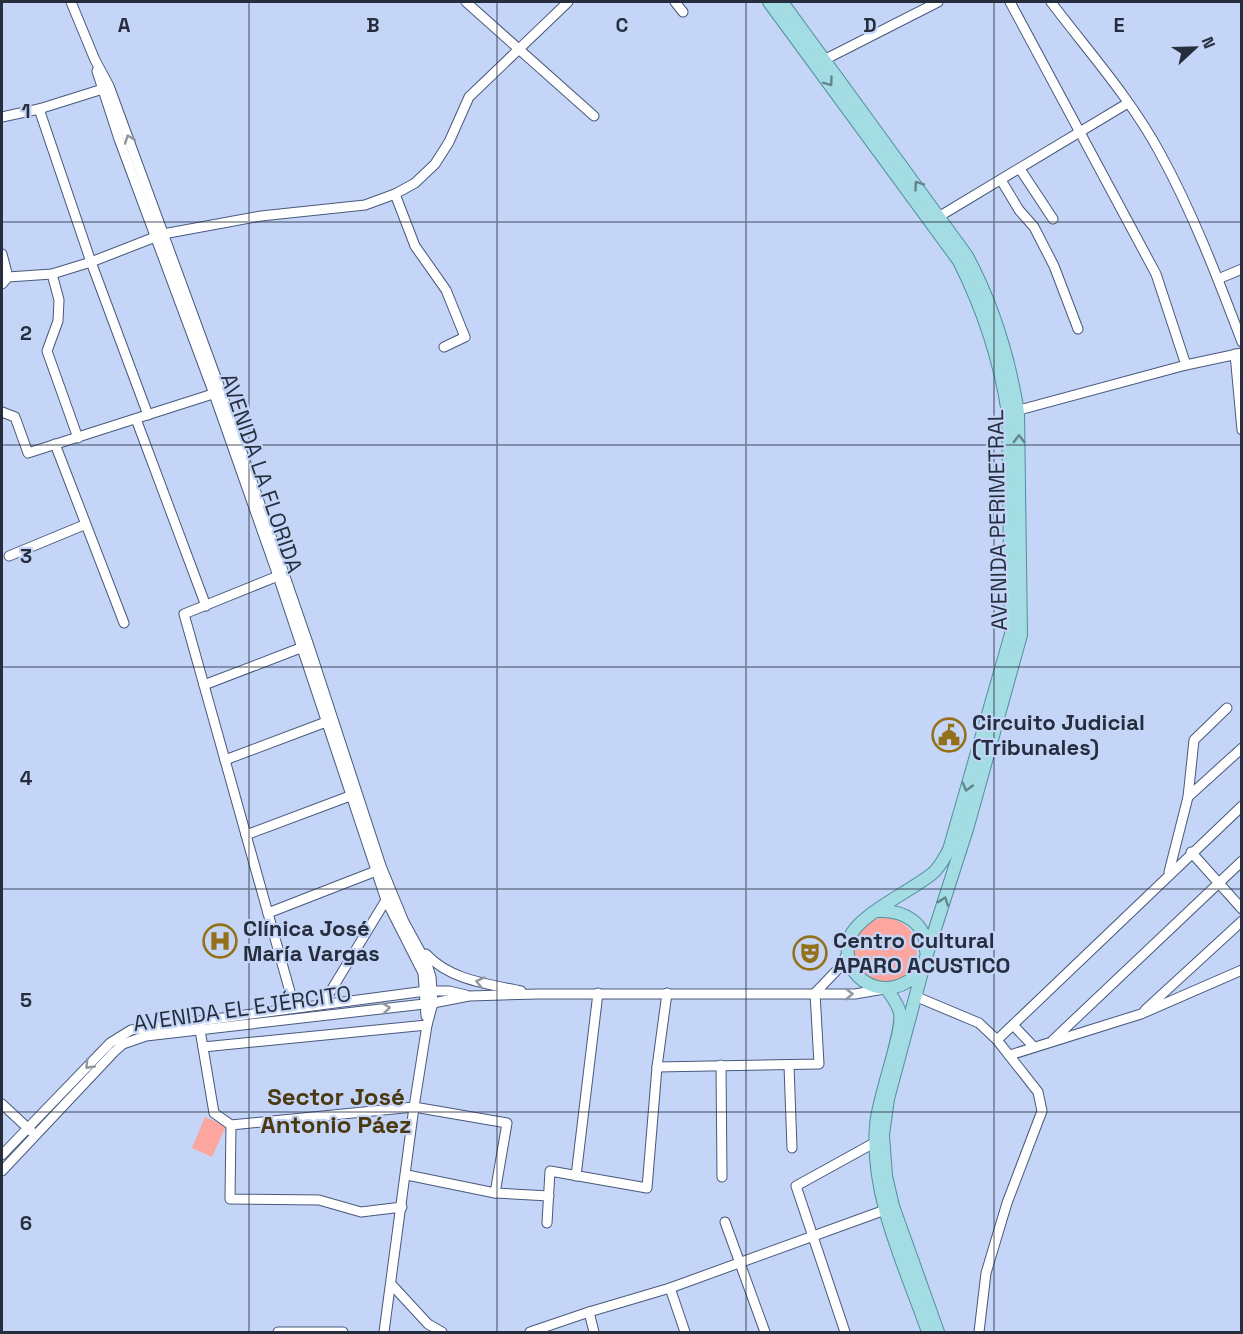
<svg xmlns="http://www.w3.org/2000/svg" width="1243" height="1334" viewBox="0 0 1243 1334" font-family="'Space Grotesk',sans-serif">
	<style>
		.green { fill: #fda69f }
		.lines { fill: none; stroke-linecap: round; stroke-linejoin: round }
		.minor-casing { stroke: #48597d; stroke-width: 11 }
		.major-casing { stroke: #50909c; stroke-width: 14 }
		.minor { stroke: #fff; stroke-width: 9 }
		.major { stroke: #a3dce2; stroke-width: 12 }
		.oneway { stroke: #648590 }
		.oneway2 { stroke: #92969e }
		.grid { fill: none; stroke: #262e3e; stroke-width: 1.5; stroke-opacity: 0.55 }
		.labels { text-anchor: middle; stroke-width: 4.5; stroke-linejoin: round; paint-order: stroke }
		.street-label { font-size: 22px; fill: #262e3e; stroke: #c4d5f7 }
		.poi-label { font-size: 22px; font-weight: bold; fill: #262e3e; stroke: #c4d5f7; text-anchor: start }
		.neighbourhood-label { font-size: 24px; font-weight: bold; fill: #4a3911; stroke: #c4d5f7 }
		.grid-label { font-size: 20px; text-anchor: middle; font-weight: bold; fill: #262e3e; stroke: #c4d5f7; stroke-width: 4.5; stroke-linejoin: round; paint-order: stroke }
	</style>
	<rect width="100%" height="100%" fill="#c4d5f7"/>
	<g class="green">
		<circle cx="885" cy="950" r="32"/>
		<polygon points="205,1117 226,1126 212,1157 192,1148"/>
	</g>
	<g class="lines">
		<defs>
			<g id="minor">
				<polyline points="71,2 95,60 109,86 221,391 309,646 381,866 404,922 427,964 431,977 433,1003 427,1025 414,1107 384,1332"/>
				<polyline points="466,2 594,116"/>
				<polyline points="675,2 683,12"/>
				<polyline points="1010,2 1156,274 1186,365"/>
				<path d="M1051,2c37,49 80,97 109,151 33,60 58,126 82,189"/>
				<polyline points="818,63 938,2"/>
				<polyline points="97,71 119,139 214,394 278,576 386,900 423,973 426,1016"/>
				<polyline points="39,109 91,262 148,415"/>
				<polyline points="2,117 39,109 106,88"/>
				<polyline points="1020,169 1053,219"/>
				<polyline points="1001,180 1019,210 1034,227 1054,266 1078,329"/>
				<polyline points="395,194 415,246 446,290 465,337 444,347"/>
				<polyline points="935,219 1128,103"/>
				<polyline points="2,254 8,277"/>
				<polyline points="52,274 59,300 58,321 47,351 78,438"/>
				<polyline points="1218,279 1242,269"/>
				<polyline points="2,284 8,277 52,274 91,262 163,234 261,216 365,205 395,194 415,183 435,164 449,142 469,97 568,2"/>
				<polyline points="1235,354 1242,430"/>
				<polyline points="2,412 15,417 28,453 219,392"/>
				<polyline points="1012,412 1186,365 1242,353"/>
				<polyline points="136,419 206,606"/>
				<polyline points="55,444 124,623"/>
				<polyline points="9,556 84,525"/>
				<polyline points="278,576 184,614 294,1006"/>
				<polyline points="204,685 303,647"/>
				<polyline points="225,760 326,722"/>
				<polyline points="1188,797 1242,748"/>
				<polyline points="246,835 350,796"/>
				<polyline points="1191,852 1242,909"/>
				<polyline points="1169,872 1188,797 1194,740 1227,708"/>
				<polyline points="268,913 376,871"/>
				<path d="M426,954c24,26 62,30 95,37"/>
				<polyline points="815,993 839,968 848,952"/>
				<polyline points="917,997 979,1023 997,1040 1038,1092 1042,1111 1007,1203 986,1273 979,1332"/>
				<polyline points="324,1002 386,900"/>
				<polyline points="1145,1010 1242,921"/>
				<polyline points="1013,1025 1034,1047"/>
				<polyline points="200,1030 214,1113 231,1125 414,1107 507,1123 495,1193"/>
				<polyline points="997,1040 1242,806"/>
				<polyline points="1053,1040 1242,861"/>
				<polyline points="203,1047 427,1025"/>
				<polyline points="1010,1055 1141,1014 1242,970"/>
				<polyline points="721,1065 722,1177"/>
				<polyline points="789,1066 792,1148"/>
				<polyline points="657,1067 819,1064 815,993"/>
				<polyline points="2,1104 32,1132"/>
				<polyline points="231,1125 230,1199 319,1200 361,1212 402,1207"/>
				<polyline points="2,1155 110,1043 131,1030 426,991 449,991 466,995"/>
				<polyline points="2,1171 114,1052 123,1044 146,1036 433,1003 469,996 538,994 855,994 884,989"/>
				<polyline points="407,1175 495,1193 549,1196"/>
				<polyline points="576,1176 598,993"/>
				<polyline points="725,1222 765,1332"/>
				<polyline points="547,1223 550,1171 647,1188 657,1067 667,993"/>
				<polyline points="392,1285 428,1324 442,1332"/>
				<polyline points="670,1288 685,1332"/>
				<polyline points="589,1312 594,1332"/>
				<polyline points="278,1332 343,1332"/>
				<polyline points="530,1332 589,1312 670,1288 885,1210"/>
				<polyline points="845,1332 796,1186 874,1143"/>
			</g>
			<g id="major">
				<path d="M769,2l190,259c24,48 41,99 49,152l3,221 -62,216c-5,8 -9,17 -16,23 -20,17 -75,42 -83,64 -14,41 38,72 71,33"/>
				<path d="M782,2l185,254c26,49 42,101 51,156l3,223 -53,191 -42,131 -38,142 -5,36 3,41 7,30 45,126"/>
				<path d="M879,911c25,-1 48,12 47,40"/>
				<path d="M887,989c5,8 11,15 13,24 4,18 -22,84 -24,112 -6,71 29,141 52,207"/>
			</g>
		</defs>
		<use href="#minor" class="minor-casing"/>
		<use href="#major" class="major-casing"/>
		<use href="#minor" class="minor"/>
		<use href="#major" class="major"/>
	</g>
	<defs><path id="oneway-chevron" d="M-2-3.5L2.5 0L-2 3.5" fill="none" stroke-width="1.6" stroke-linecap="round" stroke-linejoin="round" transform="scale(1.5)"/></defs>
	<g class="oneway">
		<use href="#oneway-chevron" transform="translate(829 82) rotate(54)"/>
		<use href="#oneway-chevron" transform="translate(918 185) rotate(-126)"/>
		<use href="#oneway-chevron" transform="translate(1019 439) rotate(-91)"/>
		<use href="#oneway-chevron" transform="translate(967 787) rotate(106)"/>
		<use href="#oneway-chevron" transform="translate(944 901) rotate(-71)"/>
	</g>
	<g class="oneway2">
		<use href="#oneway-chevron" transform="translate(129 139) rotate(-110)"/>
		<use href="#oneway-chevron" transform="translate(480 982) rotate(-167)"/>
		<use href="#oneway-chevron" transform="translate(849 994) rotate(-1)"/>
		<use href="#oneway-chevron" transform="translate(386 1008) rotate(-7)"/>
		<use href="#oneway-chevron" transform="translate(89 1065) rotate(134)"/>
	</g>
	<path class="grid" d="M249,2v1330M497,2v1330M746,2v1330M994,2v1330M2,222h1240M2,445h1240M2,667h1240M2,889h1240M2,1112h1240"/>
	<defs>
		<symbol id="civic-ring" viewBox="-11 -11 22 22"><circle r="9.5" fill="#c4d5f7" stroke="#947119" stroke-width="1.5"/><path d="M-.6-6.5H3V-4.5H.6V-3L4-1V1h2V6H-6V1h2V-1L-.6-3ZM-1.2 2.5V6h2.4V2.5Z" fill="#947119"/></symbol>
		<symbol id="hospital-ring" viewBox="-11 -11 22 22"><circle r="9.5" fill="#c4d5f7" stroke="#947119" stroke-width="1.5"/><path d="M-5-5h3v3.5h4V-5h3V5h-3V1.5h-4V5h-3Z" fill="#947119"/></symbol>
		<symbol id="theatre-ring" viewBox="-11 -11 22 22"><circle r="9.5" fill="#c4d5f7" stroke="#947119" stroke-width="1.5"/><path d="M-5-5.5Q0-4 5-5.5V0Q5 5 0 6Q-5 5-5 0ZM-3.3-2.5H-1v1.5H-3.3ZM1-2.5H3.3v1.5H1ZM-2.8 1Q0 5.5 2.8 1Z" fill="#947119"/></symbol>
	</defs>
	<g fill-rule="evenodd">
		<use href="#civic-ring" x="930" y="716" width="38" height="38"/>
		<use href="#hospital-ring" x="201" y="922" width="38" height="38"/>
		<use href="#theatre-ring" x="791" y="934" width="38" height="38"/>
	</g>
	<g class="labels">
		<g class="street-label">
			<text transform="translate(262 473) rotate(71)" y="8">AVENIDA LA FLORIDA</text>
			<text transform="translate(997 520) rotate(-91)" y="8">AVENIDA PERIMETRAL</text>
			<text transform="translate(242 1008) rotate(-8)" y="8">AVENIDA EL EJÉRCITO</text>
		</g>
		<g class="poi-label">
			<text x="972" y="730">Circuito Judicial<tspan x="972" dy="25">(Tribunales)</tspan></text>
			<text x="243" y="936">Clínica José<tspan x="243" dy="25">María Vargas</tspan></text>
			<text x="833" y="948">Centro Cultural<tspan x="833" dy="25">APARO ACUSTICO</tspan></text>
		</g>
		<g class="neighbourhood-label">
			<text x="336" y="1105">Sector José<tspan x="336" dy="28">Antonio Páez</tspan></text>
		</g>
	</g>
	<g class="grid-label">
		<text x="124" y="32">A</text>
		<text x="373" y="32">B</text>
		<text x="622" y="32">C</text>
		<text x="870" y="32">D</text>
		<text x="1119" y="32">E</text>
		<text x="26" y="118">1</text>
		<text x="26" y="340">2</text>
		<text x="26" y="563">3</text>
		<text x="26" y="785">4</text>
		<text x="26" y="1007">5</text>
		<text x="26" y="1230">6</text>
	</g>
	<rect width="1243" height="1334" fill="none" stroke="#262e3e" stroke-width="6"/>
	<g transform="translate(1195 48) rotate(68)" stroke="#c4d5f7" stroke-width="4.5" paint-order="stroke">
	<path d="M0-4.5L10 22L0 15L-10 22Z" fill="#262e3e"/>
	<text y="-9" font-size="16" font-weight="bold" text-anchor="middle" fill="#262e3e">N</text>
	</g>
</svg>
